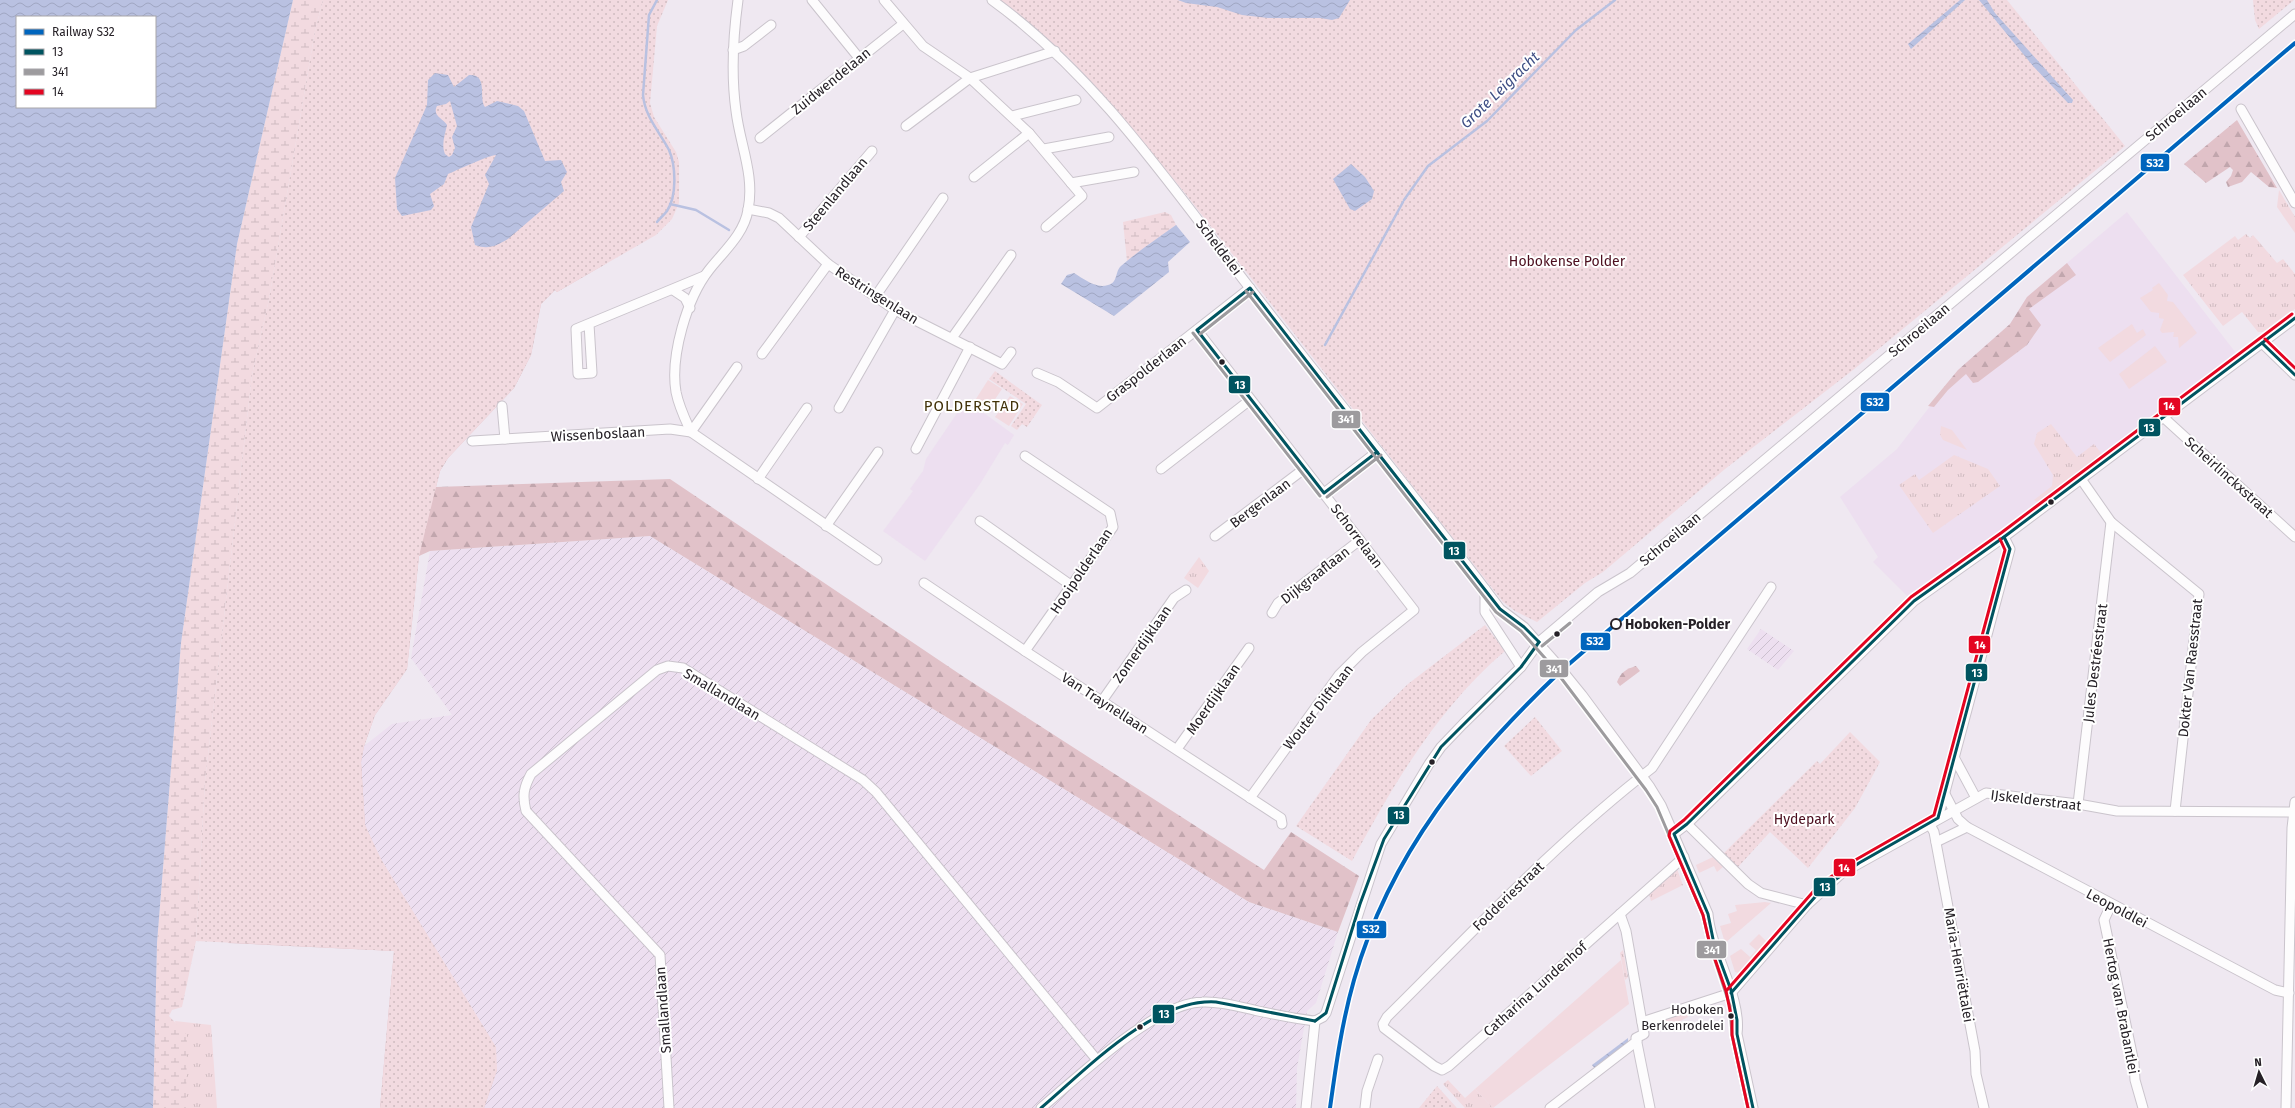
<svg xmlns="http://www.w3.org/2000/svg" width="2295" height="1108" viewBox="0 0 2295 1108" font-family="'Fira Sans',sans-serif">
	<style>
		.built { fill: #eddff0 }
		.industrial { fill: url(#industrial-furrows) }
		.grass { fill: url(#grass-tufts) }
		.forest { fill: url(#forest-firs) }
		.wetland { fill: url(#wetland-marsh) }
		.park { fill: url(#park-dots) }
		.garden { fill: #f2dae0 }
		.water { fill: url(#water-waves); fill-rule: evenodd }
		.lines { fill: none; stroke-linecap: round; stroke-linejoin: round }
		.stream { stroke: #b9c1e1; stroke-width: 2.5 }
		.minor-casing { stroke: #cac4cc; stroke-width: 11 }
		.minor { stroke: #fdfcfd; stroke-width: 9 }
		.bus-1-casing { stroke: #fff; stroke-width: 6 }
		.bus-2-casing { stroke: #fff; stroke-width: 6 }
		.bus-3-casing { stroke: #fff; stroke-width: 6 }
		.bus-1 { stroke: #005460; stroke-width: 3 }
		.bus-2 { stroke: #9d9b9e; stroke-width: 3 }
		.bus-3 { stroke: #e40521; stroke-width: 3 }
		.rail-1-casing { stroke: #fff; stroke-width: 7 }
		.rail-1 { stroke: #0065bd; stroke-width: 4 }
		.bus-dot { fill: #262127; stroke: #fff; stroke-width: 1.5 }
		.stop-dot { fill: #fff; stroke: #262127; stroke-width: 2 }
		.labels { text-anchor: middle; stroke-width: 4; stroke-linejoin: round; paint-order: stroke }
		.bus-label { font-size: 13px; fill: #262127; stroke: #fff; text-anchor: end }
		.street-label { font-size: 14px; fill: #262127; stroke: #fff }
		.park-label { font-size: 14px; fill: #4c0e1e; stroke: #fff }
		.stop-label { font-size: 14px; font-weight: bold; fill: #262127; stroke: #fff; text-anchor: start }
		.water-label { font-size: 15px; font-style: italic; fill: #3f4f85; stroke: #fff }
		.neighbourhood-label { font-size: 15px; letter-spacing: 1px; fill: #423209; stroke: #fff }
		.line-badge { stroke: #fff; stroke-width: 1.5 }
		.badge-label { font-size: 11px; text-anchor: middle; font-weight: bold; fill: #fff }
	</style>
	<defs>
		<pattern id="industrial-furrows" width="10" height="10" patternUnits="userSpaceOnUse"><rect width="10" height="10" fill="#eddff0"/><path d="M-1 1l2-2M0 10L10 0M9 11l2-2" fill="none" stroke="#cbbfce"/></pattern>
		<pattern id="grass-tufts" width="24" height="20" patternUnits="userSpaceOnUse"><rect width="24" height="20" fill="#f2dae0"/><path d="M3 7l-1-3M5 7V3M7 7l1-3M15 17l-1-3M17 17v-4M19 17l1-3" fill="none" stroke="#cfbbc0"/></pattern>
		<pattern id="forest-firs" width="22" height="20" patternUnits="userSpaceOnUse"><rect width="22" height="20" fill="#e1c2c9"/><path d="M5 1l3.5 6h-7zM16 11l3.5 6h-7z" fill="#c1a6ad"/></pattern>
		<pattern id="wetland-marsh" width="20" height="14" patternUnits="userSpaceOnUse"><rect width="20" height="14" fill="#f2dae0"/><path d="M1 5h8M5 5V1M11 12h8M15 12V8" fill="none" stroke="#cfbbc0"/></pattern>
		<pattern id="park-dots" width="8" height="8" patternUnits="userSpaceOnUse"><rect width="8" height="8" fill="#f2dae0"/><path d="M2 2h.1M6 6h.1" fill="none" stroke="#cfbbc0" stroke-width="1.8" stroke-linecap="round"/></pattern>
		<pattern id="water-waves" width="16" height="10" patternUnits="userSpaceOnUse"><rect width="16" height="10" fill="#b9c1e1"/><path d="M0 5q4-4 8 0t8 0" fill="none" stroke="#9fa6c1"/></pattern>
	</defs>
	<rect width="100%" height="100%" fill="#efe8f1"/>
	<g class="built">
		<polygon points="2127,212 2236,353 1909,598 1873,562 1878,557 1840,497 1897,449 1958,370 2010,324 2027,297"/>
		<polygon points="966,400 1014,435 1008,445 1005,443 980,484 925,561 883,531 913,491 910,489 923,471 926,459"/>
	</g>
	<g class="industrial">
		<polygon points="650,536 1249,902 1338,932 1316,1003 1307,1011 1297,1068 1296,1108 484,1108 497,1070 377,854 365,825 361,761 364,746 392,724 452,715 411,658 430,551"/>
		<polygon points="1761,629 1794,651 1778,670 1747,649"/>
	</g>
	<g class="grass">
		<polygon points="2279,190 2295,217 2295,233 2277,207"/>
		<polygon points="2246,234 2250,238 2253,235 2277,263 2283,259 2295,274 2295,309 2263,332 2258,332 2242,312 2223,326 2183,275 2235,236 2238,240"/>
		<polygon points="2051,424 2077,457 2094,444 2102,454 2037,502 2034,500 2052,486 2053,475 2034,444 2037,433"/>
		<polygon points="1941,426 1952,430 1967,450 1943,440 1940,435"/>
		<polygon points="1954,455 1988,469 2000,486 1933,533 1899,485 1915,474 1919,480"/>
		<polygon points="1199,557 1209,571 1198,588 1184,578"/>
		<polygon points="1677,869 1683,885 1651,901 1649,894"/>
		<polygon points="1623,950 1628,977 1625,980 1620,953"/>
		<polygon points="1686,1011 1688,1017 1663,1030 1658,1021"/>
		<polygon points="175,1021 211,1025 217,1108 186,1108 186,1075"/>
		<polygon points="1448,1080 1465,1098 1475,1089 1493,1108 1465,1108 1443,1084"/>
	</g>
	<g class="forest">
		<polygon points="2237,120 2277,188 2269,187 2251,172 2242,182 2228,187 2226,182 2231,176 2233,170 2230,167 2206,183 2184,164"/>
		<polygon points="586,232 607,263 557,292 555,290 541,304 531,355 514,388 448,458 440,471 436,487 670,479 964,677 1264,870 1291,832 1359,876 1338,932 1249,902 650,536 430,551 419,556 407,669 375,715 364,746 361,762 365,825 377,854 497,1070 484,1108 380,1108 394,951 228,943 233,919 249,734"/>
		<polygon points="2067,263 2076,275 2029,309 2041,325 2027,345 1978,382 1973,383 1966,374 1948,390 1934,407 1928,406 1958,370 2010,324 2027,297"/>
		<path d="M1636,666l4,5 -20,15 -3,-4c4,-10 9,-13 19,-16z"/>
	</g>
	<g class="wetland">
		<polygon points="293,0 323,0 315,31 269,299 252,375 205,781 196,941 182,1007 172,1010 169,1016 187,1035 186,1108 153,1108 157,943 181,643 237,244"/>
		<polygon points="1165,212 1171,215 1176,225 1127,261 1123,222"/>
	</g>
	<g class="park">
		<polygon points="323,0 668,0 657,26 650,103 654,117 676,152 679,162 679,203 672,219 656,235 557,292 555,290 541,304 531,355 514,388 448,458 440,471 419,556 407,669 375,715 364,746 361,762 365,825 381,859 496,1047 497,1070 484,1108 380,1108 394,951 196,941 205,781 252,375 269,299 315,31"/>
		<polygon points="999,0 2007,0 2125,146 1853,370 1725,469 1603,572 1585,583 1537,622 1515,611 1503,602 1184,192 1115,108 1068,57"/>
		<polygon points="2253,0 2294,0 2259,29 2255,20"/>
		<polygon points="995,371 1042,405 1027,427 1022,424 1017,430 1011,426 1026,404 989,379"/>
		<path d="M1485,625l20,26c-68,58 -112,134 -153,210l-56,-35 75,-106 37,-36z"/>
		<polygon points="1535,717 1562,751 1531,776 1504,746"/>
		<polygon points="1850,732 1880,762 1855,808 1808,868 1770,832 1738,867 1724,853 1817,761 1820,764"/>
		<polygon points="1437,1086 1457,1108 1419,1108"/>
	</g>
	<g class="garden">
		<polygon points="2159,283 2168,295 2167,301 2173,302 2197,333 2179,348 2178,337 2173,337 2174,332 2162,333 2160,330 2164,319 2159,318 2159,313 2151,312 2140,298 2153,290 2152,288"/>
		<polygon points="2132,324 2137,333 2143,329 2146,335 2110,362 2098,348"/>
		<polygon points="2155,346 2167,362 2129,389 2119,374"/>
		<polygon points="988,380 1002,389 987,411 974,402"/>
		<polygon points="1010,396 1023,404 1009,426 995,417"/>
		<polygon points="1713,857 1723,867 1717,872 1714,866 1699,873 1696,865"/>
		<polygon points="1765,902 1771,903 1725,943 1720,926 1731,923 1728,914 1737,911 1735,905"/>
		<polygon points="1759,934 1767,942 1739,973 1735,972 1730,956 1741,949 1750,957 1756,950 1749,944"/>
		<polygon points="1621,960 1629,1004 1493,1108 1475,1089"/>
	</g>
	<g class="water">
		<path d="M0,0h293l-56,244 -56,399 -24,300 -4,165h-153zM17,17h138v90h-138z"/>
		<polygon points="1178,0 1350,0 1339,18 1332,20 1320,18 1268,18 1242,15 1217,7 1186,3"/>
		<polygon points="1960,0 1965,0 1911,49 1908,44"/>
		<polygon points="1979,0 1987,0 1995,13 2073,100 2072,103 2068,103 2033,66"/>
		<path d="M435,73l13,2 6,12 15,-12c20,-1 9,23 16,32l12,-6 21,5 6,5 21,50 16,-1 6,12 -6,10 3,9 -56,48c-12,7 -20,11 -33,6l-4,-18 18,-43 -4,-9 11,-20c-4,-1 -41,16 -48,19l-4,10 -14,10 4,12 -3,4 -29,6 -5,-7 -2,-31 32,-73 1,-25zM450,101l7,25 -5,11 3,11 -3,7 -3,2 -4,-3c-4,-10 0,-19 2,-29 -4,-7 -15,-9 -10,-19l9,-2z"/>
		<polygon points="1351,164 1365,177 1374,191 1372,199 1355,211 1350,209 1333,179"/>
		<path d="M1176,225l14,17 -22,20 1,10 -55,44 -53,-32 6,-9 7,-2c10,6 22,16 34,12 10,-2 7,-14 13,-19 17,-15 37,-28 55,-41z"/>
		<polygon points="1628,1038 1628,1044 1596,1070 1592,1065"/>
	</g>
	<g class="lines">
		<g class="stream">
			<polyline points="1404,200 1428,166 1487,121 1576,30 1615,0"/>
			<polyline points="670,204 696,210 729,230"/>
			<path d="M657,222c3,-4 7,-7 10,-11 10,-15 9,-45 2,-61 -10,-19 -24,-33 -26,-55l6,-80 8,-15"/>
			<polyline points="1325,345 1403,202"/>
		</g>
		<defs>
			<g id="minor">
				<path d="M738,0c-5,37 -7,75 -2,111 4,34 19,64 12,99 -4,24 -24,41 -39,60 -22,28 -39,86 -33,122 3,15 9,27 15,40l186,128"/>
				<polyline points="812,0 859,58"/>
				<polyline points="884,0 923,46 970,78 1029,133 1082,196 1046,227"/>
				<path d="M992,0c105,76 179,186 257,287 83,108 170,213 251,322l24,18 32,36 26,32 68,92 11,18 47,109c3,38 34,83 29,120l16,74"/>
				<polyline points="733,50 744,46 771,25"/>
				<polyline points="2241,109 2295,203"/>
				<polyline points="1012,116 1076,100"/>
				<polyline points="906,126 970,78 1055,51"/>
				<polyline points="760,138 903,24"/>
				<polyline points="1044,149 1109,137"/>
				<polyline points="974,177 1029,133"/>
				<polyline points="1071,183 1134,172"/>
				<polyline points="748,209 769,213 779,218 828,264 895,310 1002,364 1011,352"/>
				<polyline points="799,237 872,151"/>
				<polyline points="673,290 685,298 690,308"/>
				<polyline points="875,297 943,198"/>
				<polyline points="589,324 592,373 578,374 576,329 704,276"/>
				<polyline points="1197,330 1414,610 1362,652 1339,675 1250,798"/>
				<polyline points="952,338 1011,255"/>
				<polyline points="2262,343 2295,375"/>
				<polyline points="762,354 828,264"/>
				<polyline points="1037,373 1058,382 1097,408 1250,288"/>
				<polyline points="502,406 505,439"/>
				<polyline points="839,408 895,310"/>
				<polyline points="2163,417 2295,537"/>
				<polyline points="472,441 670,429 691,432 737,367"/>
				<polyline points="916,449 970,347"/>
				<polyline points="1025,456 1110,513 1113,527 1025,651"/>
				<polyline points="1161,469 1250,400"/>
				<polyline points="758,479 807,408"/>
				<polyline points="2081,479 2111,522 2199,594 2175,811"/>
				<polyline points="1324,493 1378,451"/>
				<polyline points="980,521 1072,586"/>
				<polyline points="826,526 878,452"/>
				<polyline points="1215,536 1304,469"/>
				<polyline points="924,583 1025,651 1281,818 1282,824"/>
				<polyline points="1485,589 1485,612 1521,667"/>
				<polyline points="1272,613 1278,603 1360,540"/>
				<polyline points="1102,701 1174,598 1186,590"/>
				<polyline points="1177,749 1249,648"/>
				<polyline points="1955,759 1976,798"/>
				<polyline points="1945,794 1958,819 1967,827 2275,990 2289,993"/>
				<polyline points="2078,804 2111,522"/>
				<polyline points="1938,818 2010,549 2004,537"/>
				<polyline points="1929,823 1934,832 1975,1051 1976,1074 1984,1108"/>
				<polyline points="1687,824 1748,884 1761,893 1807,905"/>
				<polyline points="1674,834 1687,824 1914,601 2004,537 2295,318"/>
				<polyline points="1936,842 1967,827"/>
				<path d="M1684,857l-235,209 -7,4 -8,-4 -50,-38 -1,-4 4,-7c86,-85 169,-175 265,-249l119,-181"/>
				<polyline points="2111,905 2104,920 2134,1063 2135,1080 2143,1108"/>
				<polyline points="1620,914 1626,931 1644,1034 1636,1038 1650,1108"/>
				<polyline points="1731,993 1807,905 1842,873 1986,793 2078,804 2117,811 2293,812"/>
				<polyline points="1315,1021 1323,1017 1326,1013 1381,844 1429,764 1441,747 1463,724 1521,667 1539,642 1598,592 1630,573 2295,14"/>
				<polyline points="1642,1022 1731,993"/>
				<path d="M669,1108l-9,-153 -134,-144c-4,-16 -2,-24 5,-37l126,-104 11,-4 15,2 180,112 13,12 221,268"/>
				<path d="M1041,1108c36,-30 114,-105 161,-106 19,-1 38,5 56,9 19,4 38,8 57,10"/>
				<polyline points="1306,1108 1315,1021"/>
				<polyline points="1365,1108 1367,1091 1378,1059"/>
				<polyline points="1550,1108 1637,1041"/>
				<polyline points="2286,1108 2292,828 2295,802"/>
			</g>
		</defs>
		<use href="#minor" class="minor-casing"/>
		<use href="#minor" class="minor"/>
		<defs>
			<g id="bus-1">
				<polygon points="1250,288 1377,452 1324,493 1197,330"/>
				<polyline points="2262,343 2295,375"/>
				<polyline points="1377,452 1500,609 1524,627 1539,642"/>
				<polyline points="1731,993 1822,889 1859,863 1938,818 2010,549 2004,537"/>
				<polyline points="1315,1021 1326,1013 1360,904 1384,839 1441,747 1521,667 1539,642"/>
				<path d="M1041,1108c45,-38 112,-110 175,-106l99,19"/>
				<polyline points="1753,1108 1737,1034 1737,1020 1731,990 1714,944 1708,914 1674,834 1687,824 1914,601 2004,537 2295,318"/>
			</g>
			<g id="bus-2">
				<polyline points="1246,291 1496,612 1521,631 1552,666 1646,790 1657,807 1703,915 1710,945 1730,1006 1732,1035 1748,1108"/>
				<polyline points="1193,333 1320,496"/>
				<polyline points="1200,334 1253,292"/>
				<polyline points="1327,497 1381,455"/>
				<polyline points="1542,646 1570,623"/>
			</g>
			<g id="bus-3">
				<polyline points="2265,339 2295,368"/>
				<polyline points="1727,990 1819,885 1857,859 1934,815 2005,550 2000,539"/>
				<polyline points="1748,1108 1732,1035 1732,1020 1726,991 1710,945 1703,915 1669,836 1670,831 1684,820 1911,597 2001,533 2292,314"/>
			</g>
		</defs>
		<use href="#bus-1" class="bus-1-casing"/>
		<use href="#bus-2" class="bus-2-casing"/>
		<use href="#bus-3" class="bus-3-casing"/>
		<use href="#bus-1" class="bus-1"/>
		<use href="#bus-2" class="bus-2"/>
		<use href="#bus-3" class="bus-3"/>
		<defs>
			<path id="rail-1" d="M1330,1108c6,-43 12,-86 24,-128 36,-127 114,-221 208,-310l733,-627"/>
		</defs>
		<use href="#rail-1" class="rail-1-casing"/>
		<use href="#rail-1" class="rail-1"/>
	</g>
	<g class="bus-dot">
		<circle cx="1222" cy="362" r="3.5"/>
		<circle cx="2051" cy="502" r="3.5"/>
		<circle cx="1557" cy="634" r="3.5"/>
		<circle cx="1432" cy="762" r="3.5"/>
		<circle cx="1731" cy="1016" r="3.5"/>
		<circle cx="1140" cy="1027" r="3.5"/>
	</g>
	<circle class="stop-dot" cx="1616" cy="624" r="5"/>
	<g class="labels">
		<g class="bus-label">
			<text x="1724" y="1014">Hoboken<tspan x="1724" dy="16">Berkenrodelei</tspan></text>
		</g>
		<g class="street-label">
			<text transform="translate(831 81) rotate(-39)" y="5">Zuidwendelaan</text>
			<text transform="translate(2176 114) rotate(-40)" y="5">Schroeilaan</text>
			<text transform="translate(835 194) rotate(-50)" y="5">Steenlandlaan</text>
			<text transform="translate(1219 247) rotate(53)" y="5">Scheldelei</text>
			<text transform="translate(877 295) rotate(32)" y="5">Restringenlaan</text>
			<text transform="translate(1919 330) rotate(-40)" y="5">Schroeilaan</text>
			<text transform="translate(1146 369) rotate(-38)" y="5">Graspolderlaan</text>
			<text transform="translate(598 434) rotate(-3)" y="5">Wissenboslaan</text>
			<text transform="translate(2229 477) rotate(42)" y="5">Scheirlinckxstraat</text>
			<text transform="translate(1260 503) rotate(-37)" y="5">Bergenlaan</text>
			<text transform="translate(1357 536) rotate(53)" y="5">Schorrelaan</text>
			<text transform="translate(1670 539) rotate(-40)" y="5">Schroeilaan</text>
			<text transform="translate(1081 571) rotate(-56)" y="5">Hooipolderlaan</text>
			<text transform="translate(1315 575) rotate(-38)" y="5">Dijkgraaflaan</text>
			<text transform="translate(1142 644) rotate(-55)" y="5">Zomerdijklaan</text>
			<text transform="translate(2095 663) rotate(-83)" y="5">Jules Destréestraat</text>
			<text transform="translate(2190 668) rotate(-84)" y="5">Dokter Van Raesstraat</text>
			<text transform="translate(722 694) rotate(31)" y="5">Smallandlaan</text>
			<text transform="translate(1213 699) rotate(-55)" y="5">Moerdijklaan</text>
			<text transform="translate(1105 703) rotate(33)" y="5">Van Traynellaan</text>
			<text transform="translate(1318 707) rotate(-52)" y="5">Wouter Dilftlaan</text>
			<text transform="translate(2036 800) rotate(7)" y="5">IJskelderstraat</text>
			<text transform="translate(1508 896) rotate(-44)" y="5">Fodderiestraat</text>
			<text transform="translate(2117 908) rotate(28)" y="5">Leopoldlei</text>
			<text transform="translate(1959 965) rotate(80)" y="5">Maria-Henriëttalei</text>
			<text transform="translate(1535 989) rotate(-42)" y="5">Catharina Lundenhof</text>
			<text transform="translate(2121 1006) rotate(79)" y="5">Hertog van Brabantlei</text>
			<text transform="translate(663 1010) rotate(-94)" y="5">Smallandlaan</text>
		</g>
		<g class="park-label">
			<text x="1567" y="266">Hobokense Polder</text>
			<text x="1804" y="824">Hydepark</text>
		</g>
		<g class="stop-label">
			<text x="1625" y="629">Hoboken-Polder</text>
		</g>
		<g class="water-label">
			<text transform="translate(1500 90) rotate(-44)" y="5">Grote Leigracht</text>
		</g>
		<g class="neighbourhood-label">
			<text x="972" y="411">POLDERSTAD</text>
		</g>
	</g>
	<g class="line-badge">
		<rect x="2140" y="153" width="30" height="19" rx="4" fill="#0065bd"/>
		<rect x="1228" y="375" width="23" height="19" rx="4" fill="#005460"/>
		<rect x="1860" y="392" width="30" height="20" rx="4" fill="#0065bd"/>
		<rect x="2158" y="397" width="23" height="19" rx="4" fill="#e40521"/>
		<rect x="1331" y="410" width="30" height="19" rx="4" fill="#9d9b9e"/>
		<rect x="2138" y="418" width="23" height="19" rx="4" fill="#005460"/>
		<rect x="1443" y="541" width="23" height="19" rx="4" fill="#005460"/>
		<rect x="1580" y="632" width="31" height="19" rx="4" fill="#0065bd"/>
		<rect x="1968" y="635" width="23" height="19" rx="4" fill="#e40521"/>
		<rect x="1539" y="659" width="30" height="19" rx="4" fill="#9d9b9e"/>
		<rect x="1965" y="663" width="23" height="19" rx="4" fill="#005460"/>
		<rect x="1387" y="806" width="23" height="19" rx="4" fill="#005460"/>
		<rect x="1833" y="858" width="23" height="19" rx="4" fill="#e40521"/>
		<rect x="1813" y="877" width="23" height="20" rx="4" fill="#005460"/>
		<rect x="1356" y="920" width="31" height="19" rx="4" fill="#0065bd"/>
		<rect x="1696" y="940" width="31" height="19" rx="4" fill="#9d9b9e"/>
		<rect x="1152" y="1004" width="23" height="20" rx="4" fill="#005460"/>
	</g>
	<g class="badge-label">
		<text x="2155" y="167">S32</text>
		<text x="1240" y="389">13</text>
		<text x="1875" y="406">S32</text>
		<text x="2169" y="410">14</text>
		<text x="1346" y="423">341</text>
		<text x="2149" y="432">13</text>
		<text x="1454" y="555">13</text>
		<text x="1595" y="645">S32</text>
		<text x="1980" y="649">14</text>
		<text x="1554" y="673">341</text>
		<text x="1977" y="677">13</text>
		<text x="1399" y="819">13</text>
		<text x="1844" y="872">14</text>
		<text x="1825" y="891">13</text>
		<text x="1371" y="933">S32</text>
		<text x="1712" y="954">341</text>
		<text x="1164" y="1018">13</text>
	</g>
	<rect x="16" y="16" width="140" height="92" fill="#ffffff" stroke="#a8a6a9"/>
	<rect x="24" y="29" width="20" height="6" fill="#0065bd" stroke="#a8a6a9"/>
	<text x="52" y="36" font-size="12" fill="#262127">Railway S32</text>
	<rect x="24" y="49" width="20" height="6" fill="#005460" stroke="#a8a6a9"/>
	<text x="52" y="56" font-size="12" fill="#262127">13</text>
	<rect x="24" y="69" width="20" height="6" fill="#9d9b9e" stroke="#a8a6a9"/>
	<text x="52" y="76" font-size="12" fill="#262127">341</text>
	<rect x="24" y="89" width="20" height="6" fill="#e40521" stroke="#a8a6a9"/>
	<text x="52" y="96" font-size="12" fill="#262127">14</text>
	<g transform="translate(2259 1072) rotate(355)" stroke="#ffffff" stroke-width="3" paint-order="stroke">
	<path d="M0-3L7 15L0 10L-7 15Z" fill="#262127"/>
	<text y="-6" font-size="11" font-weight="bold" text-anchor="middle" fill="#262127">N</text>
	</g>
</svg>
